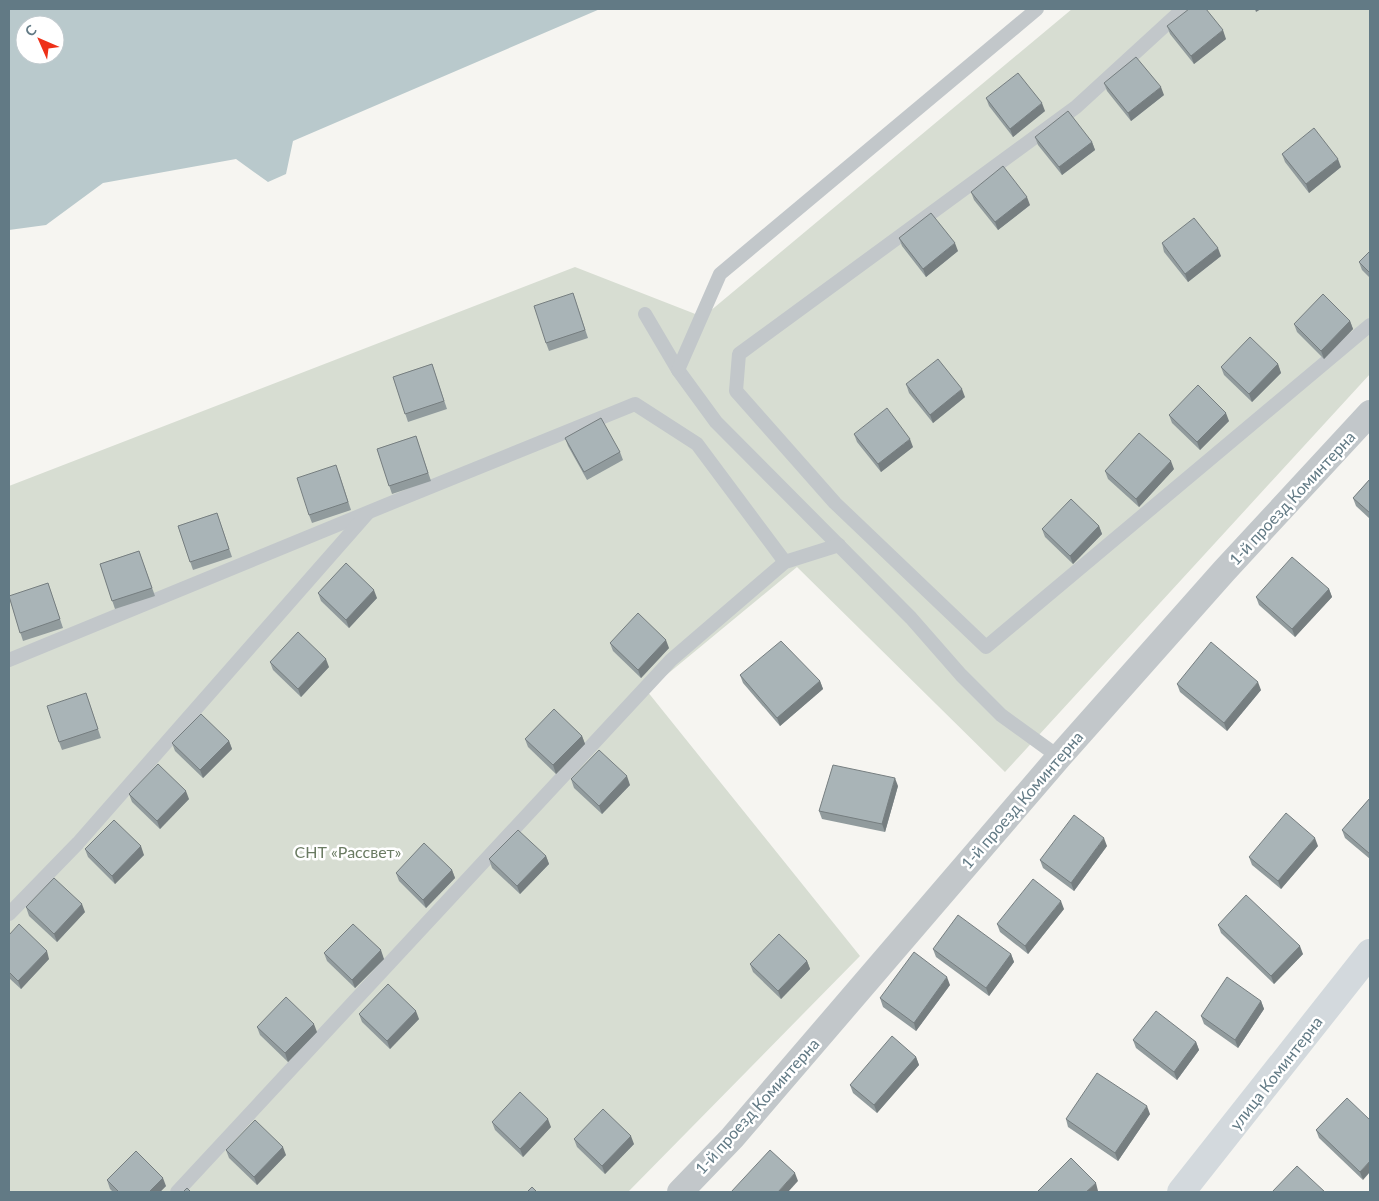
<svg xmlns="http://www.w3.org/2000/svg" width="1379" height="1201" viewBox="0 0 1379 1201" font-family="Lato,sans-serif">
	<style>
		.green { fill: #d7ddd2 }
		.water { fill: #b9c9cc; fill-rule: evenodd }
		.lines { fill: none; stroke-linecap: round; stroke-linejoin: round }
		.lane { stroke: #c2c7ca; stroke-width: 14 }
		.street { stroke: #c2c7ca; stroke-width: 26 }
		.secondary { stroke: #d3d9dd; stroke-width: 28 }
		.wall { fill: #919b9d }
		.shaded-wall { fill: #767e80 }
		.building { fill: #a9b4b7; stroke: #767e80 }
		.labels { text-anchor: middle; stroke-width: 5; stroke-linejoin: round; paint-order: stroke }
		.street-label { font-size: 16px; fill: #627a85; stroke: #fff }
		.park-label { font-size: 16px; fill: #6a7b62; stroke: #fff }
	</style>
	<rect width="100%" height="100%" fill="#f6f5f1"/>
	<polygon class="green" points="1072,9 1370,9 1370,374 1005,772 797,567 647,691 860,956 628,1192 9,1192 9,486 575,267 703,317"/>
	<path class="water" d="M9,9h591l-307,132 -7,33 -18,8 -32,-23 -133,24 -57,42 -37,5zM25,25h30v30h-30z"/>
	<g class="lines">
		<g class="lane">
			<polyline points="1183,9 1076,107 739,354 736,391 835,503 986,647 1370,325"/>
			<polyline points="645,314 678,370 716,422 911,618 961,675 1001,715 1059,757"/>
			<polyline points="678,370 720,274 1037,9"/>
			<polyline points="9,660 386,505 635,404 697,444 785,562"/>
			<polyline points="9,914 78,843 367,514"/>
			<polyline points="177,1192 671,660 785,562 839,545"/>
		</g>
		<polyline class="street" points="680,1192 732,1138 1059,757 1224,571 1370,413"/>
		<polyline class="secondary" points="1181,1192 1370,953"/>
	</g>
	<g class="wall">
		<polygon points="1167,26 1226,39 1194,64 1170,34"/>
		<polygon points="1104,83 1164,95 1131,121 1107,91"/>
		<polygon points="986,98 1045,111 1013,137 989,106"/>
		<polygon points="1035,137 1092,142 1095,150 1062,175 1038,145"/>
		<polygon points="1282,154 1341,167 1309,193 1285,162"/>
		<polygon points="971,192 1030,205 998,230 974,200"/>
		<polygon points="899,238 958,251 926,277 902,246"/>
		<polygon points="1162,243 1221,256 1188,282 1164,252"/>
		<polygon points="1370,251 1370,278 1362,270 1359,262"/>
		<polygon points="573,293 588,338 549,351 546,343"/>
		<polygon points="1350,321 1353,329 1324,359 1297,332 1294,324"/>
		<polygon points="432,364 447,409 408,422 393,377"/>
		<polygon points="1278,364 1281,373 1252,402 1224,375 1221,367"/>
		<polygon points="906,384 965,397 933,423 909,393"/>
		<polygon points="1169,415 1229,421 1200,450 1172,423"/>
		<polygon points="854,434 913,447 881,472 857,442"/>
		<polygon points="416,436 431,481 392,494 377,449"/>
		<polygon points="565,438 620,452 623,460 587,480 568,446"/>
		<polygon points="1174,469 1139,507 1108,479 1105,471"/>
		<polygon points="339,473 351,510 312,523 309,515"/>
		<polygon points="1370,479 1370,519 1356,506 1353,498"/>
		<polygon points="217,513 232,557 193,570 178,526"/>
		<polygon points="1099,526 1102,534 1073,564 1045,537 1042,529"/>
		<polygon points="139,551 155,596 115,609 100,564"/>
		<polygon points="48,583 63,628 23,641 9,597"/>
		<polygon points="1329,589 1332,597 1295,637 1259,605 1256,597"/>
		<polygon points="318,593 377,598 349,628 321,601"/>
		<polygon points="610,643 669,648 641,678 613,651"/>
		<polygon points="270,662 329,667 301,697 273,670"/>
		<polygon points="740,675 820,681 823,689 780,726 743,683"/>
		<polygon points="1177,684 1261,690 1227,731 1180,692"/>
		<polygon points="86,693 101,738 62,750 59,742"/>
		<polygon points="582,736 585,744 556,774 528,747 525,739"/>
		<polygon points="229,741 232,749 203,778 175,751 172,743"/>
		<polygon points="571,779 630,785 602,814 574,788"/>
		<polygon points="898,786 885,832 822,819 819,811"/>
		<polygon points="129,794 189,799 160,829 132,802"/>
		<polygon points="1370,798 1370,859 1345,838 1342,830"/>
		<polygon points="1107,846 1074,891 1043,868 1040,860"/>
		<polygon points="1318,846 1281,889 1252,865 1249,857"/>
		<polygon points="85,849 144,855 115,884 88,857"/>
		<polygon points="546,856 549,864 520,894 492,868 489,859"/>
		<polygon points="452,870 455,878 426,908 399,881 396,873"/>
		<polygon points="26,907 85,912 57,942 29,916"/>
		<polygon points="1064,909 1028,954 1000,932 997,924"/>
		<polygon points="1218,925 1303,954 1274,984 1221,933"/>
		<polygon points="9,935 49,959 21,989 9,978"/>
		<polygon points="933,949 1011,954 1014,962 989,996 936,957"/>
		<polygon points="324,953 384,959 355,988 327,961"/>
		<polygon points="807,961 810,969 781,999 753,972 750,964"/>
		<polygon points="950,985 916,1031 883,1007 880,998"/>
		<polygon points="1261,1001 1264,1009 1238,1048 1204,1024 1201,1016"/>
		<polygon points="359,1014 419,1019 390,1049 362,1022"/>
		<polygon points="257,1027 317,1032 288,1062 260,1035"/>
		<polygon points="1133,1040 1196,1042 1199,1050 1177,1080 1136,1048"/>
		<polygon points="916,1057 919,1065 877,1113 853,1093 850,1085"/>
		<polygon points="1347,1098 1363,1180 1319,1138 1316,1130"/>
		<polygon points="1150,1114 1118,1161 1068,1127 1066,1119"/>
		<polygon points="492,1122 551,1127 523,1157 495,1130"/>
		<polygon points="574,1139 634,1144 605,1174 577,1147"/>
		<polygon points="226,1150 286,1155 257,1185 229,1158"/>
		<polygon points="107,1180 166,1186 160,1192 113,1192 110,1189"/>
	</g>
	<g class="shaded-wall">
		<polygon points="1255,9 1261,9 1256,12"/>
		<polygon points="1223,30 1226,39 1194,64 1191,56"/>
		<polygon points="1161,87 1164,95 1131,121 1128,113"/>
		<polygon points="1042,103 1045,111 1013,137 1010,129"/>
		<polygon points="1092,142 1095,150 1062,175 1059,167"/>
		<polygon points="1338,159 1341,167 1309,193 1306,184"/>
		<polygon points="1027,197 1030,205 998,230 995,222"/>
		<polygon points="955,243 958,251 926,277 923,269"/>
		<polygon points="1218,248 1221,256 1188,282 1185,274"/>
		<polygon points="1350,321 1353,329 1324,359 1321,351"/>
		<polygon points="1278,364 1281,373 1252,402 1249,394"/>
		<polygon points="962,389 965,397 933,423 930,415"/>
		<polygon points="1226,413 1229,421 1200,450 1197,442"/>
		<polygon points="910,439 913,447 881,472 878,464"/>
		<polygon points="1171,461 1174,469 1139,507 1136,499"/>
		<polygon points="1099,526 1102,534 1073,564 1070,556"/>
		<polygon points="1329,589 1332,597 1295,637 1292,629"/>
		<polygon points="374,590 377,598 349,628 346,620"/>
		<polygon points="666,640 669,648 641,678 638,670"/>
		<polygon points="326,659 329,667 301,697 298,689"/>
		<polygon points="820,681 823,689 780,726 777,718"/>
		<polygon points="1258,682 1261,690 1227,731 1224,723"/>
		<polygon points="582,736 585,744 556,774 553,765"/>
		<polygon points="229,741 232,749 203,778 200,770"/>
		<polygon points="627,776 630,785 602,814 599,806"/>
		<polygon points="895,778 898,786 885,832 882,824"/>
		<polygon points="186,791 189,799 160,829 157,821"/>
		<polygon points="1104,838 1107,846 1074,891 1071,883"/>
		<polygon points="1315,838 1318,846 1281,889 1278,881"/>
		<polygon points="141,846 144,855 115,884 112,876"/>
		<polygon points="546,856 549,864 520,894 517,886"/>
		<polygon points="452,870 455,878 426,908 423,900"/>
		<polygon points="1061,901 1064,909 1028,954 1025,946"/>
		<polygon points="82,904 85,912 57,942 54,934"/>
		<polygon points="1300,946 1303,954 1274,984 1271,976"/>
		<polygon points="381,950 384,959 355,988 352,980"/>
		<polygon points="47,951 49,959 21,989 18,981"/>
		<polygon points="1011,954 1014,962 989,996 986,988"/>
		<polygon points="807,961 810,969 781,999 778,991"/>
		<polygon points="947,977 950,985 916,1031 914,1023"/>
		<polygon points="1261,1001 1264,1009 1238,1048 1235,1040"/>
		<polygon points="416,1011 419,1019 390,1049 387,1041"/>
		<polygon points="314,1024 317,1032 288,1062 285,1053"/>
		<polygon points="1196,1042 1199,1050 1177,1080 1174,1072"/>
		<polygon points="916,1057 919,1065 877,1113 874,1105"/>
		<polygon points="1147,1106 1150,1114 1118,1161 1115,1153"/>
		<polygon points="548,1119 551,1127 523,1157 520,1149"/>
		<polygon points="631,1136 634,1144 605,1174 602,1166"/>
		<polygon points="283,1147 286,1155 257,1185 254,1177"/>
		<polygon points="1370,1161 1370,1172 1363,1180 1360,1172"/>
		<polygon points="795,1173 798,1181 788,1192 778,1192"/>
		<polygon points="163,1178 166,1186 160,1192 149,1192"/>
		<polygon points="1096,1183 1098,1191 1097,1192 1086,1192"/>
	</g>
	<g class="building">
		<polygon points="1189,9 1206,9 1223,30 1191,56 1167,26"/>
		<polygon points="1136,57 1161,87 1128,113 1104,83"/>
		<polygon points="1018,73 1042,103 1010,129 986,98"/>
		<polygon points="1068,111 1092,142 1059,167 1035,137"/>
		<polygon points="1314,128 1338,159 1306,184 1282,154"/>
		<polygon points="1003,166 1027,197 995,222 971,192"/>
		<polygon points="931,213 955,243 923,269 899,238"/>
		<polygon points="1194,218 1218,248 1185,274 1162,243"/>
		<polygon points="1370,251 1370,273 1359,262"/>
		<polygon points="573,293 585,330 546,343 534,306"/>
		<polygon points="1323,294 1350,321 1321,351 1294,324"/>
		<polygon points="1250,337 1278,364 1249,394 1221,367"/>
		<polygon points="938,359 962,389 930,415 906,384"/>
		<polygon points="432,364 444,401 405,414 393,377"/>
		<polygon points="1198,385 1226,413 1197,442 1169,415"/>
		<polygon points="887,408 910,439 878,464 854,434"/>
		<polygon points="601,418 620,452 584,472 565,438"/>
		<polygon points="1139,433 1171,461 1136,499 1105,471"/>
		<polygon points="416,436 428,473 389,486 377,449"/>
		<polygon points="336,465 348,502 309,515 297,478"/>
		<polygon points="1370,479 1370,513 1353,498"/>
		<polygon points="1071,499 1099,526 1070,556 1042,529"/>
		<polygon points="217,513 229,549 190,562 178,526"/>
		<polygon points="139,551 152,588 112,601 100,564"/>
		<polygon points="1292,557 1329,589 1292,629 1256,597"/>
		<polygon points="346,563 374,590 346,620 318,593"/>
		<polygon points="48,583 60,619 20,633 9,596"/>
		<polygon points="638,613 666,640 638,670 610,643"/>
		<polygon points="298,632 326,659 298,689 270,662"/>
		<polygon points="781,641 820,681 777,718 740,675"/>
		<polygon points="1211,642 1258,682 1224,723 1177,684"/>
		<polygon points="86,693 98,729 59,742 47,706"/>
		<polygon points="554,709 582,736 553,765 525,739"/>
		<polygon points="201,714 229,741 200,770 172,743"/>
		<polygon points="599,750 627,776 599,806 571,779"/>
		<polygon points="158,764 186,791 157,821 129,794"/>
		<polygon points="833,765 895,778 882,824 819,811"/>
		<polygon points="1370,798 1370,854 1342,830"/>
		<polygon points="1286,813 1315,838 1278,881 1249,857"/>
		<polygon points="1074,815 1104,838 1071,883 1040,860"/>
		<polygon points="114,820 141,846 112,876 85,849"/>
		<polygon points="518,830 546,856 517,886 489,859"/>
		<polygon points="424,843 452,870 423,900 396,873"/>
		<polygon points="54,878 82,904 54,934 26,907"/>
		<polygon points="1033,879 1061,901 1025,946 997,924"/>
		<polygon points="1246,895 1300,946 1271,976 1218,925"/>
		<polygon points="958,915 1011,954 986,988 933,949"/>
		<polygon points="19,924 47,951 18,981 9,972 9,935"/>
		<polygon points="353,924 381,950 352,980 324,953"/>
		<polygon points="779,934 807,961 778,991 750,964"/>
		<polygon points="914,952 947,977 914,1023 880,998"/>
		<polygon points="1227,977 1261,1001 1235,1040 1201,1016"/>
		<polygon points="388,984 416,1011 387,1041 359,1014"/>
		<polygon points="286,997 314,1024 285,1053 257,1027"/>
		<polygon points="1156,1011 1196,1042 1174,1072 1133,1040"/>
		<polygon points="892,1036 916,1057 874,1105 850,1085"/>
		<polygon points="1097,1073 1147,1106 1115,1153 1066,1119"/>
		<polygon points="520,1092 548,1119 520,1149 492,1122"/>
		<polygon points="1347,1098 1370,1120 1370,1161 1360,1172 1316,1130"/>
		<polygon points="603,1109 631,1136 602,1166 574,1139"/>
		<polygon points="255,1120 283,1147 254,1177 226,1150"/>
		<polygon points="770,1150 795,1173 778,1192 731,1192"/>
		<polygon points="136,1151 163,1178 149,1192 119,1192 107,1180"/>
		<polygon points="1071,1158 1096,1183 1086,1192 1037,1192"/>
		<polygon points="1297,1166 1325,1192 1272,1192"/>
		<polygon points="532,1187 537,1192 527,1192"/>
		<polygon points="187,1188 191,1192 183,1192"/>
	</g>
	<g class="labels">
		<g class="street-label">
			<text transform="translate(1292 498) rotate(-47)" y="6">1-й проезд Коминтерна</text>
			<text transform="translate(1022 800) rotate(-49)" y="6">1-й проезд Коминтерна</text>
			<text transform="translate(1276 1073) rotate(-52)" y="6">улица Коминтерна</text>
			<text transform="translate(757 1106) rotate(-48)" y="6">1-й проезд Коминтерна</text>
		</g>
		<g class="park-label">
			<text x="348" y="858">СНТ «Рассвет»</text>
		</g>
	</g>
	<rect width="1379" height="1201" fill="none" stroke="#627a85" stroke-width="20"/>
	<g transform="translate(40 40) rotate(315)"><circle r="24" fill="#ffffff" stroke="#c0cace"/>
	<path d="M0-4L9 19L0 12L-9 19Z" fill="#ee3018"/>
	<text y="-8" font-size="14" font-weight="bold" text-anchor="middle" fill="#627a85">С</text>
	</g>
</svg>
